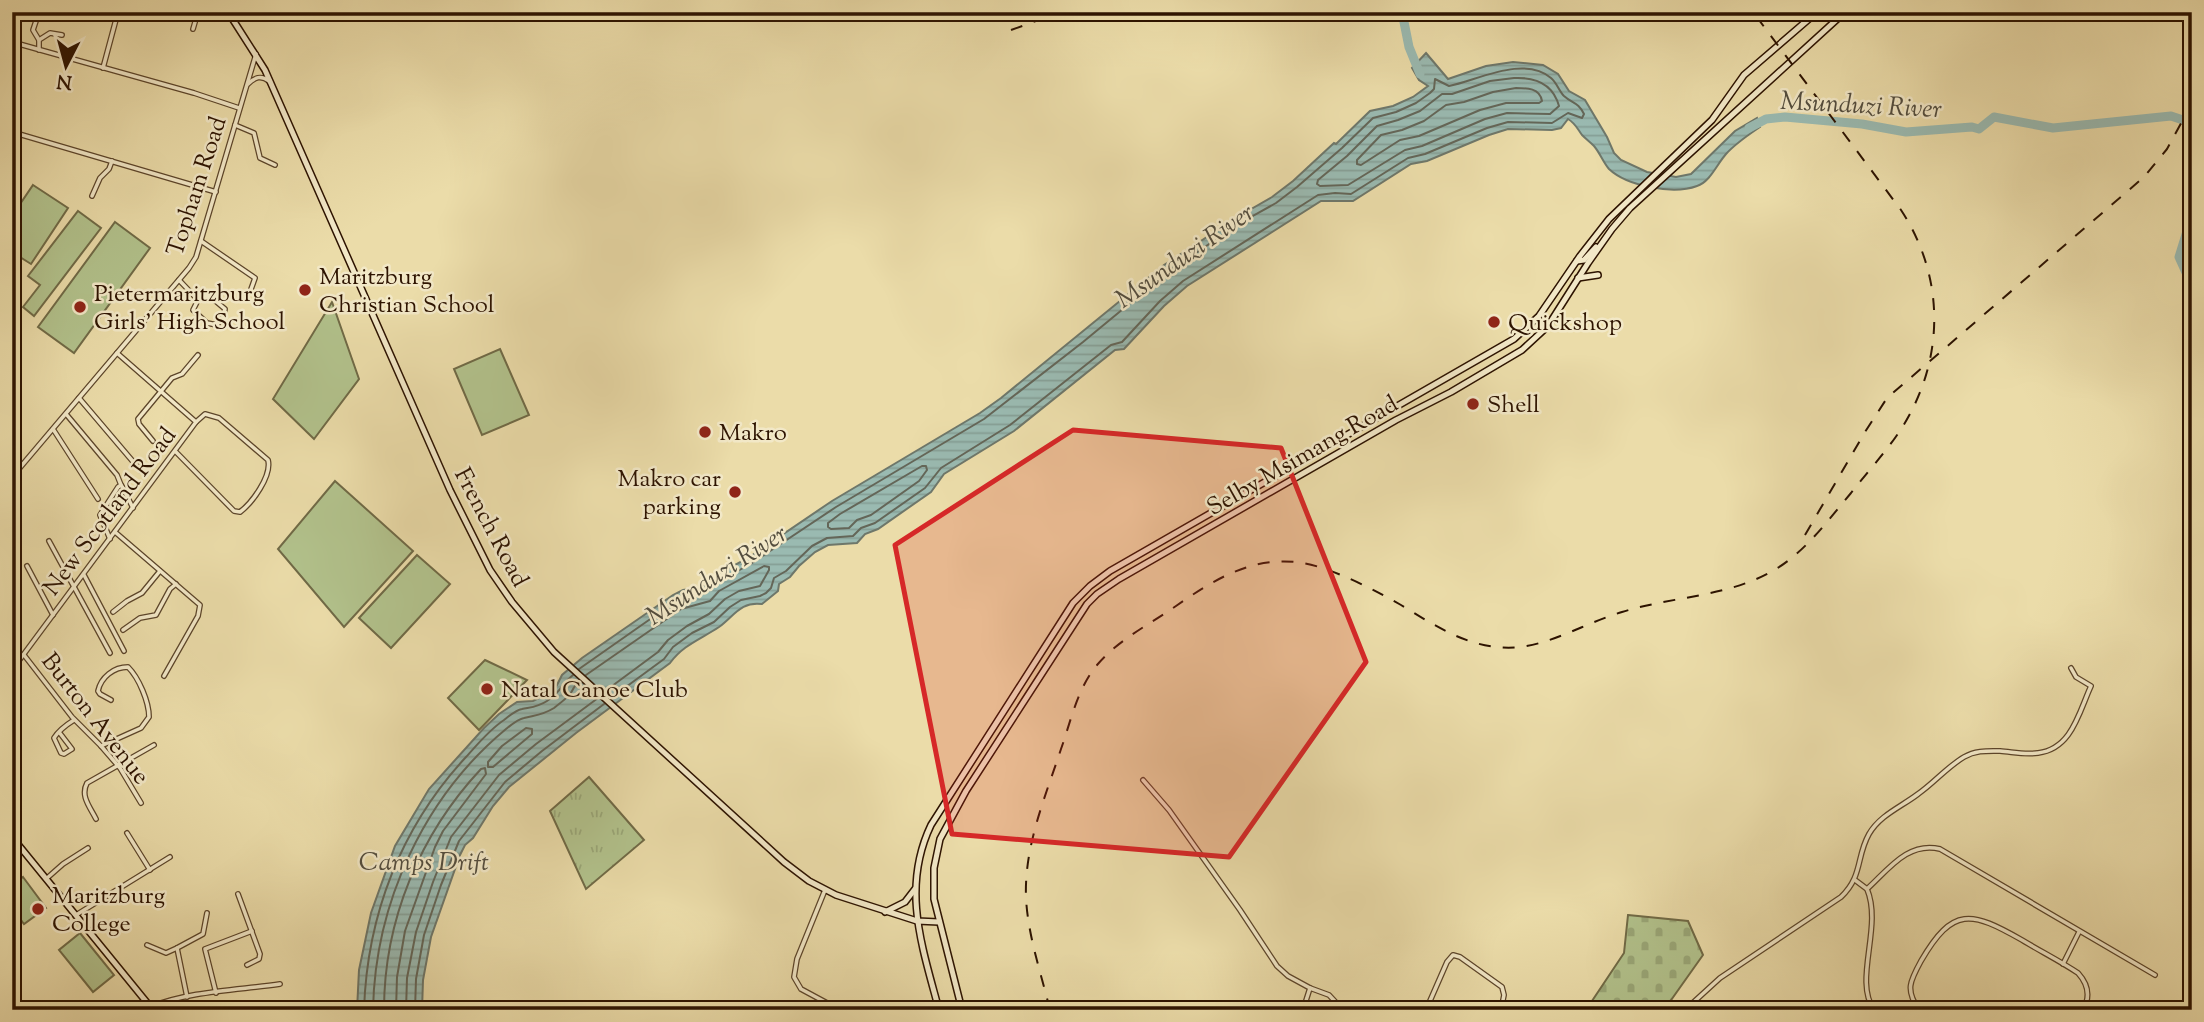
<svg xmlns="http://www.w3.org/2000/svg" width="2204" height="1022" viewBox="0 0 2204 1022" font-family="'Sorts Mill Goudy',serif">
	<style>
		.grass { fill: url(#grass-tufts); stroke: #706a46; stroke-width: 2 }
		.cemetery { fill: url(#cemetery-stones); stroke: #706a46; stroke-width: 2 }
		.park { fill: #b2c28c; stroke: #706a46; stroke-width: 2 }
		.water { fill: url(#water-rules); stroke: #6e776a; stroke-width: 2 }
		.lines { fill: none; stroke-linecap: round; stroke-linejoin: round }
		.shore { stroke: #646658; stroke-width: 2 }
		.river { stroke: #9abab1; stroke-width: 9 }
		.street-casing { stroke: #5c452a; stroke-width: 6 }
		.secondary-casing { stroke: #2d1300; stroke-width: 8 }
		.street { stroke: #f2e8c7; stroke-width: 3.5 }
		.secondary { stroke: #f2e8c7; stroke-width: 5 }
		.rail { stroke: #2d1300; stroke-width: 2; stroke-dasharray: 12 12; stroke-linecap: butt }
		.marked { fill: #d62828; fill-opacity: 0.2; stroke: #d62828; stroke-width: 5; stroke-linejoin: round }
		.poi-dot { fill: #8f2418; stroke: #f2e8c7; stroke-width: 2.5 }
		.labels { text-anchor: middle; stroke-width: 5; stroke-linejoin: round; paint-order: stroke }
		.street-label { font-size: 24px; fill: #2d1300; stroke: #f2e8c7 }
		.poi-label { font-size: 24px; fill: #2d1300; stroke: #f2e8c7; text-anchor: start }
		.water-label { font-size: 26px; font-style: italic; fill: #534d3e; stroke: #f2e8c7 }
	</style>
	<defs>
		<pattern id="grass-tufts" width="24" height="20" patternUnits="userSpaceOnUse" patternTransform="scale(1.75)"><rect width="24" height="20" fill="#b2c28c"/><path d="M3 7l-1-3M5 7V3M7 7l1-3M15 17l-1-3M17 17v-4M19 17l1-3" fill="none" stroke="#99a677"/></pattern>
		<pattern id="cemetery-stones" width="16" height="16" patternUnits="userSpaceOnUse" patternTransform="scale(1.75)"><rect width="16" height="16" fill="#b2c28c"/><path d="M2 7V4a2 2 0 0 1 4 0v3zM10 15v-3a2 2 0 0 1 4 0v3z" fill="#99a677"/></pattern>
		<pattern id="water-rules" width="6" height="5" patternUnits="userSpaceOnUse" patternTransform="scale(1.75)"><rect width="6" height="5" fill="#9abab1"/><path d="M0 2.5h6" fill="none" stroke="#859f96"/></pattern>
	</defs>
	<rect width="100%" height="100%" fill="#ebdca9"/>
	<filter id="stains"><feTurbulence type="fractalNoise" baseFrequency=".00286" numOctaves="4"/><feColorMatrix values="0 0 0 0 .2 0 0 0 0 .09 0 0 0 0 .02 0 0 0 .5 -.17"/></filter>
	<radialGradient id="worn" r=".72"><stop offset=".6" stop-color="#630" stop-opacity="0"/><stop offset="1" stop-color="#630" stop-opacity=".3"/></radialGradient>
	<polygon class="grass" points="589,777 644,840 586,889 550,811"/>
	<polygon class="cemetery" points="1628,915 1688,921 1703,955 1664,1010 1586,1010 1624,953"/>
	<g class="park">
		<polygon points="33,185 68,208 31,264 12,252 12,216"/>
		<polygon points="78,211 101,228 34,316 23,307 40,285 28,276"/>
		<polygon points="115,222 150,248 74,353 38,327"/>
		<polygon points="332,302 359,379 314,439 273,399"/>
		<polygon points="500,349 529,415 482,435 454,369"/>
		<polygon points="335,481 413,551 344,627 278,549"/>
		<polygon points="417,555 450,584 391,648 359,618"/>
		<polygon points="485,660 527,680 479,730 448,698"/>
		<polygon points="23,877 46,908 24,924 12,908 12,885"/>
		<polygon points="80,933 114,975 93,992 59,950"/>
	</g>
	<path class="water" d="M1426,53l22,26 38,-13 27,-4 30,3 15,9 11,17 16,9 22,37 7,16 7,7 26,12 29,5 15,-3 44,-43 22,-13 3,9c-12,8 -24,16 -34,27 -9,10 -16,28 -29,32 -24,9 -70,0 -88,-17 -6,-7 -9,-16 -15,-23 -4,-4 -8,-7 -12,-11 -5,-7 -7,-12 -14,-16l-7,9 -9,2 -44,-1 -19,6 -62,26 -16,3 -58,37h-32l-134,85 -23,20 -40,43 -9,1 -101,81 -70,43 -13,18 -53,37 -13,5 -8,9 -29,2 -13,7 -16,14 -9,11 -11,7 -1,7 -16,13c-21,-3 -28,12 -43,23 -18,12 -36,18 -49,36l-94,70 -67,54 -16,19 -20,32 -8,7 -5,10 -29,82 -8,43 -1,30h-65l2,-40 12,-57 24,-67 34,-57 55,-61 15,-14 18,-12 16,-1 12,-6 12,-10 5,-10 20,-17 91,-63 10,-5 20,-3 4,-7 41,-22 84,-57 148,-88 21,-15 163,-133 75,-49 33,-19 21,-16 41,-38 2,1 34,-33 23,-5 20,-9 15,-11 -9,-6 -7,-12z"/>
	<g class="lines">
		<g class="shore">
			<path d="M1514,78c22,-1 39,6 45,28l-9,8 -43,-1 -22,6 -63,27 -17,4 -57,35 -28,1 -3,-2 1,-4 29,-24 30,-30 21,-6 22,-9 22,-17h10l38,-13z"/>
			<path d="M1516,88c11,0 24,0 26,13l-3,2h-33l-26,7 -61,26 -19,4 -39,25 -4,-1v-4l24,-25 21,-5 22,-9 22,-16 18,-3 29,-10z"/>
			<polygon points="922,466 926,466 927,470 919,481 871,515 857,520 849,528 831,529 828,527 828,523 840,514"/>
			<path d="M579,669l97,-68 9,-4 21,-4 7,-8 39,-22 84,-56 148,-88 99,-77 86,-71 73,-49 34,-19 21,-16 45,-39 31,-30 23,-6 20,-9 14,-10 4,-4 1,-10 14,7c29,-6 75,-31 102,-8 6,5 8,13 13,18 9,8 14,6 20,18l-2,4 -14,-5 -16,10 -44,-1 -21,6 -62,26 -17,4 -57,36 -16,-1 -17,2 -135,86 -23,20 -38,41 -11,3 -101,80 -69,43 -16,20 -50,35 -14,5 -8,8 -26,2 -15,8 -26,25 -12,7 -3,10 -5,5 -6,3 -19,4 -11,7 -16,15 -22,11 -19,14 -9,12 -53,39"/>
			<polyline points="586,675 681,609 710,601 719,591 764,566 769,567 769,570 760,586 739,591 725,599 709,614 687,626 668,640 658,652 604,692"/>
			<polygon points="526,728 532,729 532,734 493,767 488,767 488,762 502,746"/>
			<path d="M364,1010c3,-95 37,-183 102,-253 12,-13 23,-27 38,-37 5,-4 12,-10 18,-11 10,-2 16,-2 25,-8 13,-8 16,-18 26,-26"/>
			<path d="M373,1010c2,-107 51,-213 133,-281 5,-4 12,-10 18,-11 12,-3 19,-3 30,-10 5,-4 12,-9 16,-14 4,-5 4,-9 9,-13"/>
			<path d="M384,1010c0,-90 36,-176 97,-241l4,-1 1,6 -43,57 -8,16 -30,84 -8,46 -1,33"/>
			<polyline points="406,1010 407,978 416,932 433,882 451,837 499,775 536,744 598,698"/>
			<polyline points="415,1010 416,979 424,935 441,885 459,841 505,782 542,751 604,704"/>
		</g>
		<g class="river">
			<polyline points="1402,12 1409,47 1420,74"/>
			<polyline points="1749,128 1766,119 1785,117 1862,124 1906,132 1972,127 1979,129 1994,117 2053,128 2171,116 2192,123"/>
			<polyline points="2192,215 2179,257 2188,277 2192,278"/>
		</g>
		<defs>
			<g id="street">
				<polyline points="193,29 198,12"/>
				<polyline points="39,40 50,33 62,35"/>
				<polyline points="12,42 194,93 239,108"/>
				<polyline points="39,50 39,40 33,30 39,12"/>
				<polyline points="103,68 118,12"/>
				<path d="M248,84c7,-7 13,-9 21,-3"/>
				<polyline points="235,125 254,133 260,158 275,165"/>
				<polyline points="12,132 216,192"/>
				<polyline points="92,196 100,178 109,169 112,161"/>
				<polyline points="201,241 255,278 250,292"/>
				<polyline points="179,280 198,300"/>
				<polygon points="204,295 212,298 225,309 223,317 217,325 207,323 193,310 198,300"/>
				<polyline points="79,398 141,471"/>
				<polyline points="66,414 117,475 121,485"/>
				<polyline points="53,429 98,499"/>
				<polyline points="153,441 139,424 138,419 172,378 182,374 198,355"/>
				<path d="M176,452l58,59 6,1c12,-9 32,-36 28,-52l-49,-42 -14,-4 -9,8"/>
				<polyline points="12,477 189,268 196,257 256,54"/>
				<polyline points="115,532 200,605 198,616 164,676"/>
				<polyline points="110,539 100,515 118,487 121,485 123,488 133,508"/>
				<polyline points="49,541 110,653"/>
				<polyline points="27,566 53,615"/>
				<polyline points="84,575 124,651"/>
				<polyline points="113,612 127,601 142,593 160,571"/>
				<polyline points="123,630 140,618 156,615 170,589 176,584"/>
				<polyline points="24,655 72,717 101,746 120,768 141,803"/>
				<polyline points="12,670 196,422 117,353"/>
				<path d="M59,732l13,17 -8,5 -3,-1 -7,-15c5,-8 12,-13 20,-18"/>
				<path d="M101,746l40,-18 8,-11c0,-15 -10,-39 -21,-50 -14,0 -27,10 -30,24l2,3 11,6"/>
				<polyline points="1143,780 1169,810 1240,910 1277,966 1288,976 1310,988"/>
				<path d="M96,819c-6,-12 -16,-23 -9,-36l67,-38"/>
				<polyline points="127,833 150,870"/>
				<polyline points="46,879 63,864 88,848"/>
				<path d="M1855,880l12,9c16,38 -14,91 7,121"/>
				<path d="M1867,889c21,-19 41,-48 73,-40l215,126"/>
				<polyline points="825,890 797,959 794,977 801,989 840,1010"/>
				<polyline points="238,894 260,954 259,959 247,965"/>
				<polyline points="76,915 170,857"/>
				<polyline points="147,945 166,953 177,948"/>
				<polyline points="2063,964 2079,932"/>
				<polyline points="216,993 205,949 252,931"/>
				<polyline points="187,997 177,948 203,934 207,913"/>
				<path d="M150,1007c39,-16 89,-17 130,-23"/>
				<polyline points="1303,1010 1310,988 1329,995 1343,1010"/>
				<polyline points="1426,1010 1447,962 1453,955 1460,957 1502,987 1504,995 1501,1010"/>
				<path d="M1685,1010l35,-32 121,-81c22,-21 15,-40 28,-63 11,-19 32,-27 49,-40 16,-11 29,-27 46,-37 12,-7 24,-6 36,-6 13,1 25,4 38,2 34,-4 41,-41 53,-67l-15,-9 -5,-9"/>
				<polyline points="1691,1010 1696,1001"/>
				<path d="M1919,1010c-14,-20 -9,-29 2,-49 32,-55 50,-50 101,-21 18,11 38,21 56,33 10,11 13,23 5,37"/>
				<polyline points="1934,1010 1953,1004 1977,1010"/>
			</g>
			<g id="secondary">
				<polyline points="228,12 265,70 450,490 490,570 512,602 554,652 784,862 809,881 836,895 917,921 939,922"/>
				<polyline points="1577,261 1584,260 1596,247"/>
				<polyline points="1578,278 1598,275"/>
				<polyline points="12,837 153,1010"/>
				<polyline points="885,912 905,902 915,889"/>
				<path d="M939,1010c-17,-64 -38,-122 -8,-185l142,-222 17,-17 20,-15 404,-232 25,-23 41,-60 29,-37 103,-99 32,-45 73,-63"/>
				<polyline points="962,1010 934,899 934,868 940,839 966,791 1087,604 1097,594 1119,579 1396,420 1451,392 1522,350 1548,326 1588,263 1612,229 1630,208 1845,12"/>
			</g>
		</defs>
		<use href="#street" class="street-casing"/>
		<use href="#secondary" class="secondary-casing"/>
		<use href="#street" class="street"/>
		<use href="#secondary" class="secondary"/>
		<g class="rail">
			<polyline points="1011,30 1061,12"/>
			<polyline points="2188,167 2192,165"/>
			<polyline points="1805,535 1865,432 1887,398 2144,177 2167,149 2192,103"/>
			<path d="M1050,1010c-9,-37 -22,-74 -24,-112 -2,-52 19,-100 35,-149 10,-28 16,-60 36,-84 21,-25 53,-41 79,-59 39,-27 77,-51 127,-43 29,5 72,27 98,42 38,23 73,47 120,42 35,-5 67,-25 101,-35 51,-16 108,-15 154,-43 31,-19 52,-49 75,-76 17,-22 37,-43 52,-67 42,-68 42,-149 -2,-216l-148,-198"/>
		</g>
	</g>
	<path class="marked" d="M1073,430l208,18 85,214 -137,195 -277,-23 -57,-289z"/>
	<g class="poi-dot">
		<circle cx="305" cy="290" r="7"/>
		<circle cx="80" cy="307" r="7"/>
		<circle cx="1494" cy="322" r="7"/>
		<circle cx="1473" cy="404" r="7"/>
		<circle cx="705" cy="432" r="7"/>
		<circle cx="735" cy="492" r="7"/>
		<circle cx="487" cy="689" r="7"/>
		<circle cx="38" cy="909" r="7"/>
	</g>
	<g class="labels">
		<g class="street-label">
			<text transform="translate(196 186) rotate(-72)" y="8">Topham Road</text>
			<text transform="translate(1302 455) rotate(-30)" y="8">Selby Msimang Road</text>
			<text transform="translate(109 511) rotate(-53)" y="8">New Scotland Road</text>
			<text transform="translate(492 527) rotate(62)" y="8">French Road</text>
			<text transform="translate(96 718) rotate(52)" y="8">Burton Avenue</text>
		</g>
		<g class="poi-label">
			<text x="319" y="284">Maritzburg<tspan x="319" dy="28">Christian School</tspan></text>
			<text x="94" y="301">Pietermaritzburg<tspan x="94" dy="28">Girls' High School</tspan></text>
			<text x="1508" y="330">Quickshop</text>
			<text x="1487" y="412">Shell</text>
			<text x="719" y="440">Makro</text>
			<text x="721" y="486" text-anchor="end">Makro car<tspan x="721" dy="28">parking</tspan></text>
			<text x="501" y="697">Natal Canoe Club</text>
			<text x="52" y="903">Maritzburg<tspan x="52" dy="28">College</tspan></text>
		</g>
		<g class="water-label">
			<text transform="translate(1861 104) rotate(3)" y="9">Msunduzi River</text>
			<text transform="translate(1184 255) rotate(-35)" y="9">Msunduzi River</text>
			<text transform="translate(716 574) rotate(-33)" y="9">Msunduzi River</text>
			<text x="424" y="870">Camps Drift</text>
		</g>
	</g>
	<rect width="2204" height="1022" fill="none" stroke="#ebdca9" stroke-width="42"/>
	<rect x="14" y="14" width="2176" height="994" fill="none" stroke="#2d1300" stroke-width="3.5"/>
	<rect x="21" y="21" width="2162" height="980" fill="none" stroke="#2d1300" stroke-width="2"/>
	<g transform="translate(66 66) rotate(186)" stroke="#f2e8c7" stroke-width="5" paint-order="stroke">
	<path d="M0-5L12 26L0 18L-12 26Z" fill="#2d1300"/>
	<text y="-10" font-size="19" font-weight="bold" text-anchor="middle" fill="#2d1300">N</text>
	</g>
	<rect width="100%" height="100%" filter="url(#stains)"/>
	<rect width="100%" height="100%" fill="url(#worn)"/>
</svg>
